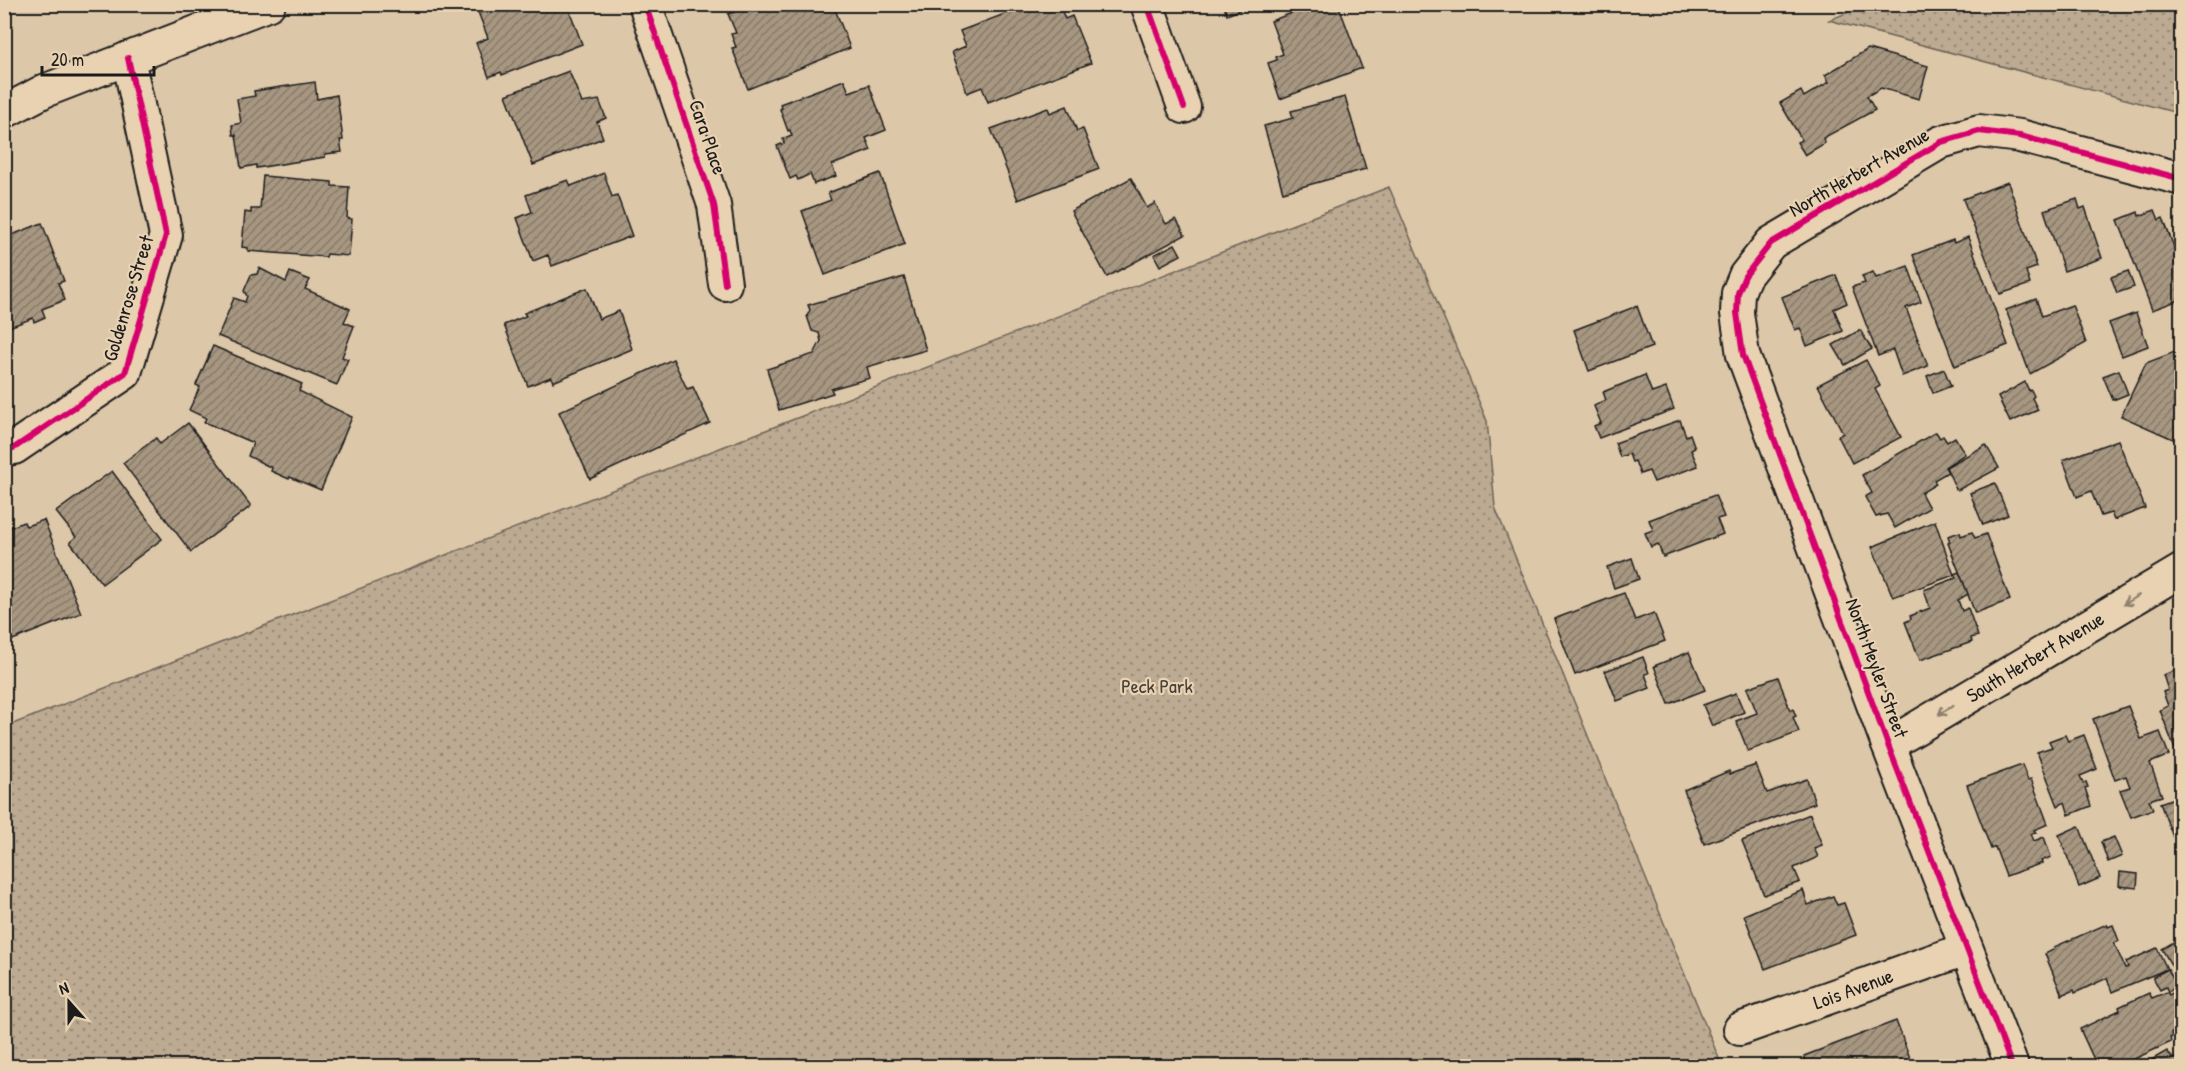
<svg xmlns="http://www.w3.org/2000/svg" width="2186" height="1071" viewBox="0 0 2186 1071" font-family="'Patrick Hand',sans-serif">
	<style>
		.park { fill: url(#park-dots); stroke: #6c6457; stroke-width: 1.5 }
		.building { fill: url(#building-hatch); stroke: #1c1c1c; stroke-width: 1.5 }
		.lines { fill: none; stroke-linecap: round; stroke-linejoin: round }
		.minor-casing { stroke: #1c1c1c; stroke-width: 36 }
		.minor { stroke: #e9d2b2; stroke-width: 32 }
		.cycleway-casing { stroke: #e9d2b2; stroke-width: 10 }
		.cycleway { stroke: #d6006c; stroke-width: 6 }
		.oneway { stroke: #8d806e }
		.labels { text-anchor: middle; stroke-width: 4.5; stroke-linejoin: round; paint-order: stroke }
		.street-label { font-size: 20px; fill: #1c1c1c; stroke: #e9d2b2 }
		.park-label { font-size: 20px; fill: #44403a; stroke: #e9d2b2 }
	</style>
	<defs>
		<pattern id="park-dots" width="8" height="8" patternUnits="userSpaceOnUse" patternTransform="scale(1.5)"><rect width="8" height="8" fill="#bcab92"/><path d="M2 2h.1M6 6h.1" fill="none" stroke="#988a76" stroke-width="1.8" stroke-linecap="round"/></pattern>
		<pattern id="building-hatch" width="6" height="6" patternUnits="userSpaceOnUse" patternTransform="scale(1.5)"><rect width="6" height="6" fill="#a79781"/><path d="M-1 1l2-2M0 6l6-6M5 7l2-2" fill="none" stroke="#877a69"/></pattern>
	</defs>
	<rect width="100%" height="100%" fill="#ddc7a9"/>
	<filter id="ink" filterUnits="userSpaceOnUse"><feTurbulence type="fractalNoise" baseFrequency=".0167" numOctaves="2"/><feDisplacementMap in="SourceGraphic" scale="12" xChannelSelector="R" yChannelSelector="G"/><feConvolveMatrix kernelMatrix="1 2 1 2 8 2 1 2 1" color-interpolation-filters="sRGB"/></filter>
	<g filter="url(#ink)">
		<g class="park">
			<polygon points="1869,4 2181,5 2181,114 1829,20"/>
			<polygon points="1389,187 1487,421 1495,507 1722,1066 5,1066 5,727"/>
		</g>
		<g class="building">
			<polygon points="475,4 567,4 582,44 502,75 501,72 489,77 476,43 488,38"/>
			<polygon points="753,4 833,4 850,48 748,89 732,48 736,47 731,34 736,33 728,14"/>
			<polygon points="1031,4 1059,4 1065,19 1072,16 1091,63 988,102 982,87 967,93 952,52 966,46 960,31"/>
			<polygon points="1223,4 1254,4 1227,15"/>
			<polygon points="1315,4 1338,4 1362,68 1280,99 1268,63 1277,60 1276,57 1283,54 1271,21"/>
			<polygon points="1868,49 1928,66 1919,99 1881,88 1867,96 1875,110 1823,138 1825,143 1805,155 1797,142 1802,140 1780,103 1801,91 1804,97 1829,82 1825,75"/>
			<polygon points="569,71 582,103 599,100 606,118 597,122 603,138 533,165 506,95"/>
			<polygon points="844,80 849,92 869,85 886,130 866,138 871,150 832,165 836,176 814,184 810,174 798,180 796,176 790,179 777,146 784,143 783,139 792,136 790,130 788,131 780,109 782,108 780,104"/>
			<polygon points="315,82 317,99 337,95 343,140 340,140 342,152 325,154 325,157 256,168 256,165 241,168 236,135 233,135 232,125 241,123 237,99 255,96 254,91"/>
			<polygon points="1345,97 1366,169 1283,192 1264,126 1293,118 1291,111"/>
			<polygon points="1067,106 1077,131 1083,129 1099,169 1018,200 991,129 1048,108 1050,113"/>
			<polygon points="604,173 612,197 617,195 632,236 552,266 548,255 533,261 517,218 532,212 526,195 568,180 571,186"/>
			<polygon points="880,173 905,244 825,275 802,211 831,200 828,193"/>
			<polygon points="263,176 332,182 332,186 349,187 347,218 352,219 349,256 327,254 326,257 248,251 248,248 242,247 245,212 251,213 251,209 260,209"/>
			<polygon points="1131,178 1147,208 1155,203 1166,224 1176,219 1185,235 1107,277 1071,211"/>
			<polygon points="2008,182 2037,267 2026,271 2030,284 2000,294 1963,199"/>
			<polygon points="2077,199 2080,209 2085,207 2102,258 2064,271 2044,210"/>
			<polygon points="2155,210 2159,220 2163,218 2174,247 2182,244 2182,299 2152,310 2118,220 2138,212 2139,216"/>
			<polygon points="42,223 64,281 58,283 65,300 42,309 45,317 34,322 33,318 4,329 4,230 7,237"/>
			<polygon points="1968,237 2008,345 1955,366 1913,255 1953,240 1954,243"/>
			<polygon points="1175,244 1181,255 1160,266 1154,255"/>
			<polygon points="1908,266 1921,302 1906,308 1928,366 1902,376 1893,350 1878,356 1852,287 1865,283 1862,276 1873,272 1876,278"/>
			<polygon points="259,268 286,282 290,272 310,280 305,289 350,309 344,322 354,326 342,357 348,359 337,385 218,336 234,298 245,302 247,296 244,291 251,275 257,274"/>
			<polygon points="2128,271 2134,287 2117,293 2111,277"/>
			<polygon points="1836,275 1847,303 1834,309 1843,331 1807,346 1800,328 1795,330 1782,297"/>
			<polygon points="904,277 926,350 867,367 870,378 831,389 833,393 779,410 767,369 814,354 821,341 819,333 812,331 807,316 810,310 808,305"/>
			<polygon points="587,288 599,319 619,311 632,349 553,382 551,377 528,386 504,325 526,316 524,313"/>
			<polygon points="2036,299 2042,316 2072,305 2086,343 2030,374 2006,310"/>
			<polygon points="1637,306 1652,347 1589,371 1574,330"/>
			<polygon points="2136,313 2148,346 2122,356 2109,323"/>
			<polygon points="1860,330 1872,349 1845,365 1833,345"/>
			<polygon points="213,346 302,384 299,391 352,417 321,490 290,477 289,479 271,471 272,468 248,456 253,443 204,422 206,418 189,410 200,387 196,385"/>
			<polygon points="2182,346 2182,443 2121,416 2146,363 2175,352 2177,347"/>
			<polygon points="673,359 687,389 693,387 710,423 590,479 559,412"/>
			<polygon points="1866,360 1880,386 1875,389 1901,437 1852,463 1838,436 1843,433 1818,385"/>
			<polygon points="1944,369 1951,386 1933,393 1927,376"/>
			<polygon points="2119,370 2128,394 2113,400 2103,376"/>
			<polygon points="1645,375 1652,393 1666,388 1674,409 1599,438 1594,426 1601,423 1594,406 1606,400 1603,392"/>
			<polygon points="2025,382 2029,391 2031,390 2034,396 2032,398 2038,410 2010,422 1998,397"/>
			<polygon points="1680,420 1686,436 1690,434 1695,448 1691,450 1698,466 1654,482 1649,471 1640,474 1635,461 1632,462 1629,454 1620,457 1615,443"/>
			<polygon points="188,423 251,506 191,552 123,463 156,438 160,444"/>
			<polygon points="1936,432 1940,438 1943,436 1947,442 1955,437 1965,454 1945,467 1948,472 1934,480 1936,484 1921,493 1929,508 1895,528 1887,514 1876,517 1865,497 1872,493 1862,475"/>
			<polygon points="2118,440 2145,508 2114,520 2111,513 2101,516 2091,491 2077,497 2063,460"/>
			<polygon points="1986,445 1999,468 1958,490 1956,489 1946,467"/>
			<polygon points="112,471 162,539 102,584 70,542 76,537 56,512"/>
			<polygon points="1995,483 2008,515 1983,525 1970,493"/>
			<polygon points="1715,495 1724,517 1717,519 1723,534 1663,557 1658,544 1651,547 1645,533 1653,530 1649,520"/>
			<polygon points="44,520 81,613 10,641 4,628 4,525 9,523 11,527 24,522 26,526"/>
			<polygon points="1935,521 1954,575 1893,597 1872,547"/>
			<polygon points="1960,532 1961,536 1972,532 1975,538 1986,534 2010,600 1975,613 1948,543 1950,542 1948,536"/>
			<polygon points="1632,558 1639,579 1614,588 1607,567"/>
			<polygon points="1959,572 1968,594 1958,600 1962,611 1968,608 1978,636 1971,638 1972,642 1920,660 1905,622 1911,619 1910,616 1930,608 1924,590 1956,578 1954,574"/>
			<polygon points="1624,593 1635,620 1654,613 1665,641 1575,675 1554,619"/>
			<polygon points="1689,652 1705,690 1669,704 1654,666"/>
			<polygon points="1643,657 1649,673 1645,674 1650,688 1617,701 1605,671"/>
			<polygon points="2182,668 2182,757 2179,751 2176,752 2160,710 2168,706 2163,692 2168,690 2163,675"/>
			<polygon points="1778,677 1790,710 1793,709 1796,716 1793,717 1799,732 1748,751 1736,721 1757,713 1747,688"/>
			<polygon points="1736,693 1744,712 1712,726 1703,705"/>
			<polygon points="2128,706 2141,739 2160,732 2169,755 2150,763 2162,796 2149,800 2153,809 2131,817 2120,790 2130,787 2126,776 2115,780 2093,719"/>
			<polygon points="2065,735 2068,741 2084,735 2097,769 2080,776 2083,783 2086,782 2088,787 2085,788 2091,806 2069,815 2065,802 2058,806 2037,752 2052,747 2049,741"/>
			<polygon points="1756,765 1767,793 1807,779 1815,803 1704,844 1684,790 1729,771 1730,774"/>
			<polygon points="2022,765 2028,780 2031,779 2048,824 2034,830 2036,833 2031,834 2034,841 2044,837 2051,857 2041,861 2042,863 2006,876 1995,847 1991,849 1967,785"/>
			<polygon points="2182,795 2182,834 2173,837 2160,803"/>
			<polygon points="1810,814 1822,845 1814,848 1818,857 1794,868 1800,882 1764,895 1742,841"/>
			<polygon points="2079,826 2100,878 2079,887 2059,835"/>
			<polygon points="2114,837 2122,856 2108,862 2101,842"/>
			<polygon points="2120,872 2138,874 2137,888 2119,886"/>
			<polygon points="1803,890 1808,905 1833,896 1837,905 1844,903 1856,935 1765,969 1744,915"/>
			<polygon points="2107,924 2108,927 2113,925 2119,941 2114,943 2125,968 2128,967 2126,962 2157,948 2167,969 2112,992 2107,978 2075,993 2074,990 2062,995 2045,954 2055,949 2054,947"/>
			<polygon points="2182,937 2182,977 2179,979 2162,949"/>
			<polygon points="2168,969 2177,987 2168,992 2166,987 2160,990 2153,977"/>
			<polygon points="2180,989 2182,1029 2171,1033 2172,1037 2170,1038 2171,1042 2119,1066 2097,1066 2080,1029 2120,1010 2119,1007 2149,993 2152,998 2167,992 2169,995"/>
			<polygon points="1896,1021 1913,1066 1788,1066 1806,1060 1804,1056"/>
			<polygon points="2167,1051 2173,1059 2182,1054 2182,1066 2141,1066"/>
		</g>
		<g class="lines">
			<defs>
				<g id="minor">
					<polyline points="645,4 714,205 725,284"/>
					<polyline points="1147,4 1184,107"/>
					<polyline points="4,112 44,91 269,4"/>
					<polyline points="4,449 14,448 125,373 166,235 128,58"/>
					<polyline points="1888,745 2182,570"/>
					<polyline points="1740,1029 1966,949"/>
					<polyline points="2012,1066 1888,745 1743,355 1737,313 1738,293 1745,276 1771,243 1941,142 1979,131 2020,136 2182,179"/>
				</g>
			</defs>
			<use href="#minor" class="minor-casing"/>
			<use href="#minor" class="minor"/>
			<defs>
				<g id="cycleway">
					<polyline points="645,4 714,205 725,284"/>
					<polyline points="1147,4 1184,107"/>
					<polyline points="4,449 14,448 125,373 166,235 128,58"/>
					<polyline points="2012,1066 1888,745 1743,355 1737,313 1738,293 1745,276 1771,243 1941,142 1979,131 2020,136 2182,179"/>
				</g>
			</defs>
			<use href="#cycleway" class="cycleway-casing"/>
			<use href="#cycleway" class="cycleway"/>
		</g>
		<defs><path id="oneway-shaft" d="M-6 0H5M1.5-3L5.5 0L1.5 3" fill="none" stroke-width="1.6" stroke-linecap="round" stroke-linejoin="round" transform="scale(1.5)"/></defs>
		<g class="oneway">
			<use href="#oneway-shaft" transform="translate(2131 600) rotate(149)"/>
			<use href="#oneway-shaft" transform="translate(1946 710) rotate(149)"/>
		</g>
	</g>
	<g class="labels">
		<g class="street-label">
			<text transform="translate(708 137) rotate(71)" y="7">Cara Place</text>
			<text transform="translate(1859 172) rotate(-30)" y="7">North Herbert Avenue</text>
			<text transform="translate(128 298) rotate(-73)" y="7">Goldenrose Street</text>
			<text transform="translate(2035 657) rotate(-31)" y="7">South Herbert Avenue</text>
			<text transform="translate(1877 668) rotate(70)" y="7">North Meyler Street</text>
			<text transform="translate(1853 989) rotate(-20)" y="7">Lois Avenue</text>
		</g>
		<g class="park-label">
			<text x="1157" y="693">Peck Park</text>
		</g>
	</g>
	<rect width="2186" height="1071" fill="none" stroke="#e9d2b2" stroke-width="24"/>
	<rect x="12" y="12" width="2162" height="1047" fill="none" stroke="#1c1c1c" stroke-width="2" filter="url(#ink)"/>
	<g transform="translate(69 1002) rotate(339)" stroke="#e9d2b2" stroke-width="4.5" paint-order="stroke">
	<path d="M0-4.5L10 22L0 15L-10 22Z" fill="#1c1c1c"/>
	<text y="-9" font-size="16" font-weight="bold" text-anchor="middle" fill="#1c1c1c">N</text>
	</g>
	<path d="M42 66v9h112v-9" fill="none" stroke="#1c1c1c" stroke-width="3"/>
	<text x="51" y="66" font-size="18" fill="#1c1c1c" stroke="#e9d2b2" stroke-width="4.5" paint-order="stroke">20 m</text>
</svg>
